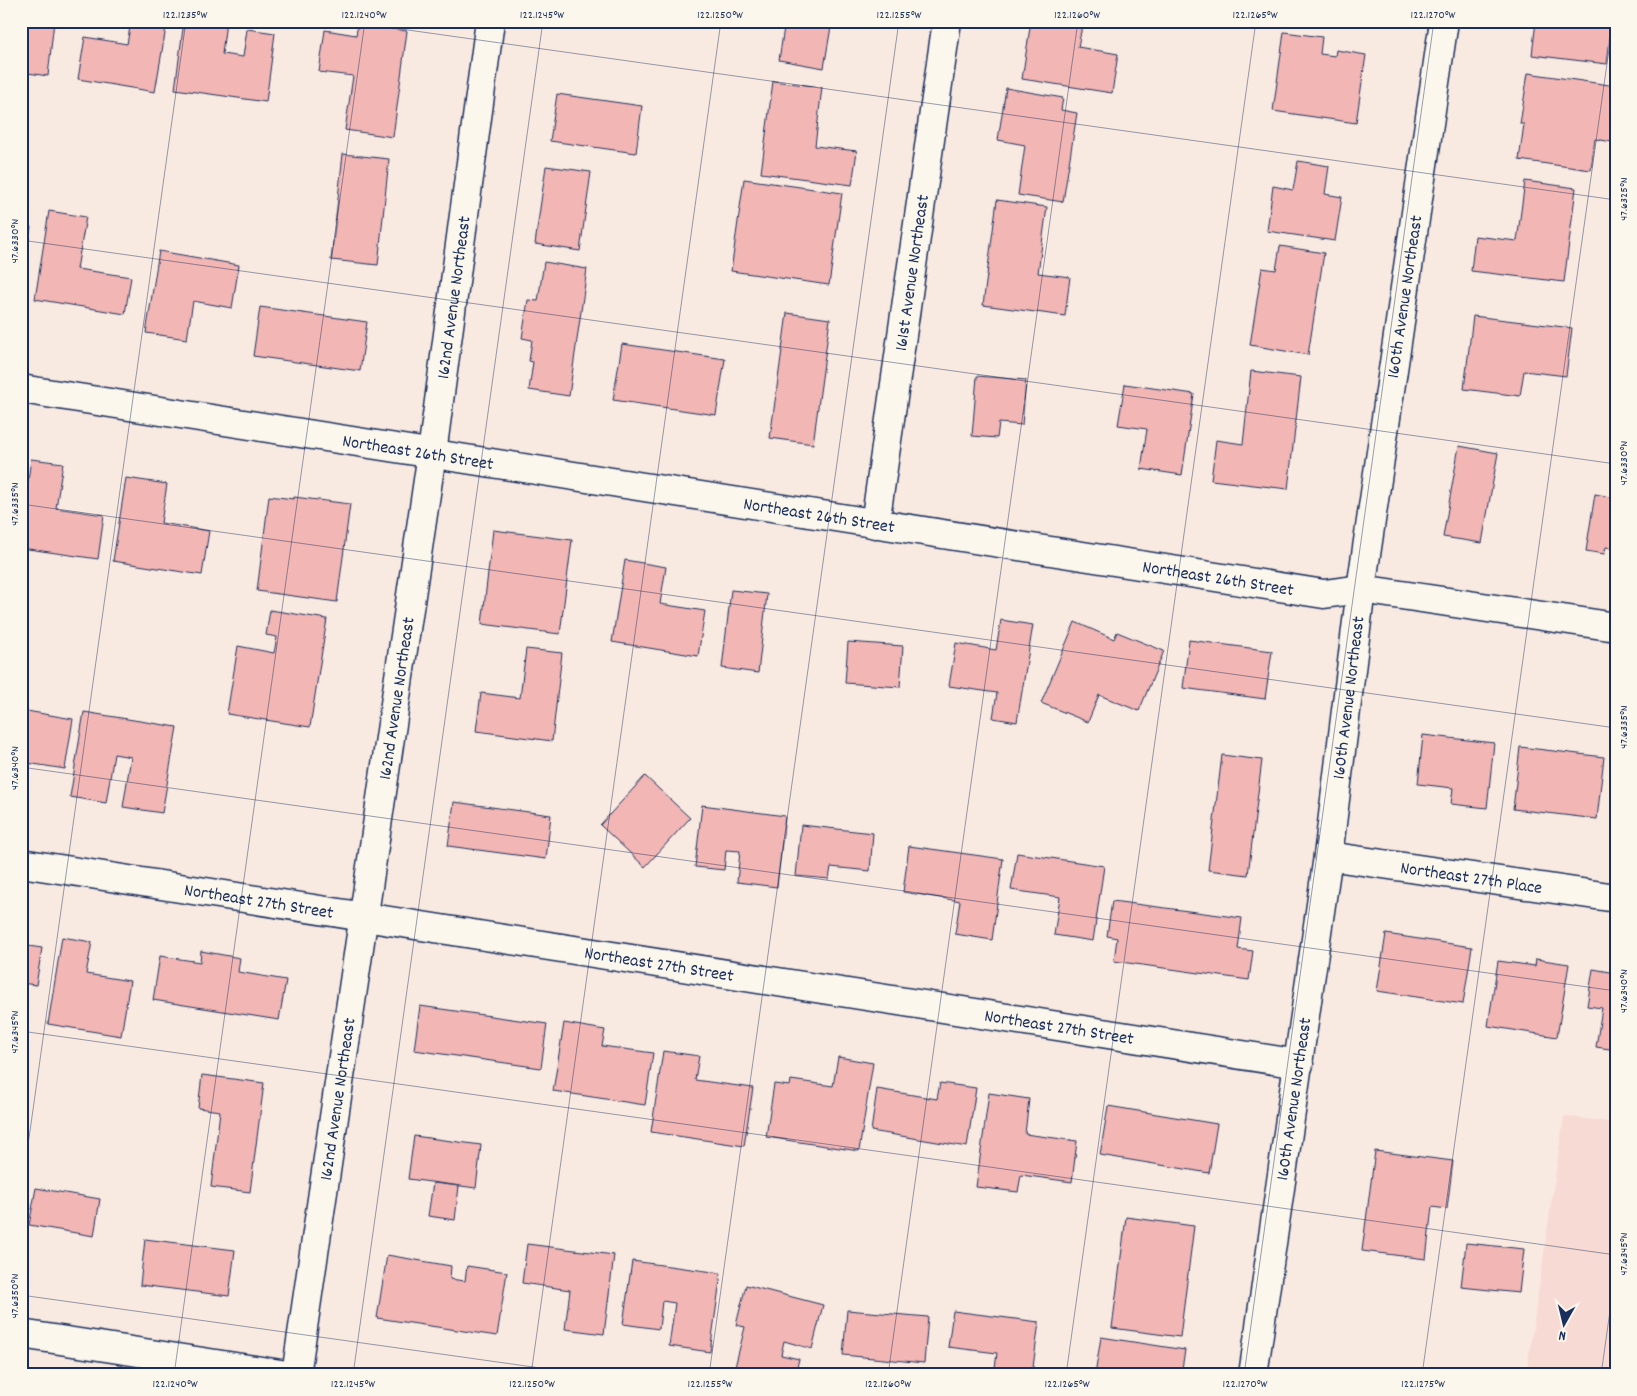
<svg xmlns="http://www.w3.org/2000/svg" width="1637" height="1396" viewBox="0 0 1637 1396" font-family="Dekko,sans-serif">
	<style>
		.built { fill: #f7dad4 }
		.building { fill: #f2b6b4; stroke: #1b2f5e }
		.lines { fill: none; stroke-linecap: round; stroke-linejoin: round }
		.street-casing { stroke: #1b2f5e; stroke-width: 31 }
		.street { stroke: #fbf7ec; stroke-width: 28 }
		.ticks { fill: none; stroke: #1b2f5e; stroke-width: 1; stroke-opacity: 0.45 }
		.labels { text-anchor: middle; stroke-width: 4.5; stroke-linejoin: round; paint-order: stroke }
		.street-label { font-size: 18px; fill: #1b2f5e; stroke: #fbf7ec }
		.neatline { fill: none; stroke: #1b2f5e; stroke-width: 2 }
		.ticks-label { font-size: 12px; text-anchor: middle; fill: #1b2f5e }
	</style>
	<rect width="100%" height="100%" fill="#f9eae1"/>
	<filter id="ink" filterUnits="userSpaceOnUse"><feTurbulence type="fractalNoise" baseFrequency=".02" numOctaves="2"/><feDisplacementMap in="SourceGraphic" scale="10" xChannelSelector="R" yChannelSelector="G"/><feConvolveMatrix kernelMatrix="1 2 1 2 8 2 1 2 1" color-interpolation-filters="sRGB"/></filter>
	<g filter="url(#ink)">
		<polygon class="built" points="1564,1116 1616,1123 1616,1375 1526,1375"/>
		<g class="building">
			<polygon points="21,21 54,21 48,76 21,72"/>
			<polygon points="131,21 167,22 155,92 78,79 85,37 127,44"/>
			<polygon points="184,21 226,22 222,54 243,57 247,29 275,33 266,102 175,89"/>
			<polygon points="785,21 832,21 824,68 779,60"/>
			<polygon points="1031,21 1083,21 1078,47 1118,54 1112,93 1022,79"/>
			<polygon points="1536,21 1612,21 1607,64 1532,55"/>
			<polygon points="358,24 407,31 393,137 345,130 353,76 319,72 325,30 356,35"/>
			<polygon points="1284,32 1322,37 1320,54 1335,56 1336,50 1366,55 1356,123 1273,111"/>
			<polygon points="1528,73 1616,86 1616,125 1612,142 1595,139 1591,170 1519,160 1524,124 1520,124"/>
			<polygon points="773,81 822,87 815,146 857,151 852,185 761,173"/>
			<polygon points="1006,88 1063,98 1061,110 1077,113 1063,202 1018,195 1025,145 998,140"/>
			<polygon points="557,94 642,106 636,153 550,141"/>
			<polygon points="343,154 389,159 378,265 331,260"/>
			<polygon points="1298,161 1329,166 1325,194 1342,197 1335,241 1267,231 1273,186 1293,190"/>
			<polygon points="546,166 591,172 580,251 535,244"/>
			<polygon points="744,179 842,193 829,285 731,271"/>
			<polygon points="1525,181 1576,188 1564,282 1471,271 1475,236 1517,241"/>
			<polygon points="997,200 1047,207 1038,273 1070,277 1065,316 983,305"/>
			<polygon points="49,211 86,217 77,269 131,277 125,314 35,299"/>
			<polygon points="21,226 31,227 21,286"/>
			<polygon points="1280,246 1324,253 1308,355 1250,345 1262,268 1276,270"/>
			<polygon points="159,251 239,265 232,308 193,301 187,339 146,333"/>
			<polygon points="544,262 587,269 569,396 529,390 533,362 529,361 532,340 522,338 528,300 538,301"/>
			<polygon points="260,307 367,322 360,371 253,356"/>
			<polygon points="787,313 830,319 813,444 770,438"/>
			<polygon points="1473,316 1572,328 1566,376 1524,371 1520,396 1464,389"/>
			<polygon points="622,344 725,359 716,415 613,400"/>
			<polygon points="1251,371 1301,377 1288,489 1211,480 1216,440 1243,444"/>
			<polygon points="977,376 1026,380 1022,425 999,423 997,438 972,436"/>
			<polygon points="1125,384 1194,394 1182,475 1141,469 1147,429 1118,425"/>
			<polygon points="1459,446 1498,453 1482,543 1443,537"/>
			<polygon points="31,459 63,463 56,508 104,515 98,559 21,548 21,530"/>
			<polygon points="126,478 167,484 161,523 209,531 202,575 113,561"/>
			<polygon points="1595,494 1616,498 1616,549 1606,547 1604,554 1586,551"/>
			<polygon points="269,496 294,499 294,497 350,504 337,602 257,591"/>
			<polygon points="493,530 572,540 560,634 482,624"/>
			<polygon points="625,560 666,567 660,604 705,611 698,656 612,642"/>
			<polygon points="731,590 767,594 758,673 722,668"/>
			<polygon points="270,610 327,619 310,727 227,714 238,646 274,653 277,637 266,635"/>
			<polygon points="1001,620 1033,625 1017,722 993,718 997,693 949,686 956,643 996,650"/>
			<polygon points="1075,622 1114,639 1117,632 1164,651 1139,711 1099,695 1088,722 1041,703"/>
			<polygon points="1189,640 1272,651 1265,699 1183,688"/>
			<polygon points="848,642 903,646 900,687 845,683"/>
			<polygon points="526,649 562,653 552,741 476,731 481,693 520,698"/>
			<polygon points="21,710 73,719 65,769 21,762"/>
			<polygon points="84,712 177,727 162,813 123,807 131,757 114,754 106,803 70,797"/>
			<polygon points="1423,735 1494,743 1487,808 1451,804 1453,788 1418,784"/>
			<polygon points="1520,747 1604,757 1597,819 1513,809"/>
			<polygon points="1222,755 1262,760 1248,875 1208,870"/>
			<polygon points="645,776 690,818 645,867 600,825"/>
			<polygon points="454,802 551,815 546,859 448,846"/>
			<polygon points="702,805 785,816 777,887 737,882 740,851 726,850 724,870 695,867"/>
			<polygon points="801,825 873,833 870,871 831,867 829,879 796,876"/>
			<polygon points="909,846 1003,859 992,940 955,934 960,901 903,892"/>
			<polygon points="1017,853 1104,866 1093,941 1054,935 1060,897 1011,890"/>
			<polygon points="1112,901 1242,918 1238,949 1253,951 1249,980 1114,961 1117,938 1107,936"/>
			<polygon points="1386,934 1472,947 1463,1004 1377,991"/>
			<polygon points="62,937 92,942 86,974 130,981 121,1036 48,1024"/>
			<polygon points="21,945 42,948 36,985 21,983"/>
			<polygon points="201,951 240,958 238,972 286,980 279,1020 153,1000 160,956 200,962"/>
			<polygon points="1536,959 1569,964 1557,1037 1488,1026 1498,961 1535,966"/>
			<polygon points="1593,969 1616,973 1616,1050 1596,1047 1602,1008 1587,1006"/>
			<polygon points="420,1006 547,1024 541,1068 414,1050"/>
			<polygon points="564,1023 605,1030 602,1046 653,1053 645,1105 553,1091"/>
			<polygon points="663,1051 699,1056 695,1080 753,1088 744,1146 651,1132"/>
			<polygon points="838,1057 873,1063 859,1151 766,1137 774,1084 790,1086 791,1080 833,1086"/>
			<polygon points="202,1075 264,1083 250,1192 211,1187 220,1111 198,1108"/>
			<polygon points="940,1083 976,1088 967,1147 871,1131 877,1089 937,1099"/>
			<polygon points="989,1093 1029,1099 1025,1134 1077,1141 1072,1182 1021,1175 1018,1192 976,1187"/>
			<polygon points="1108,1106 1217,1124 1209,1173 1100,1155"/>
			<polygon points="414,1136 481,1145 476,1188 408,1179"/>
			<polygon points="1375,1151 1453,1161 1447,1209 1432,1207 1426,1259 1362,1251"/>
			<polygon points="433,1183 459,1186 455,1220 428,1216"/>
			<polygon points="36,1188 100,1199 94,1236 29,1225"/>
			<polygon points="1126,1217 1194,1226 1180,1337 1112,1328"/>
			<polygon points="145,1239 235,1250 229,1296 140,1285"/>
			<polygon points="1466,1243 1524,1249 1519,1293 1461,1287"/>
			<polygon points="527,1244 614,1255 604,1334 565,1329 570,1290 522,1283"/>
			<polygon points="387,1255 451,1266 450,1279 465,1281 467,1266 507,1272 497,1336 377,1318"/>
			<polygon points="632,1261 721,1273 710,1352 669,1346 675,1303 662,1301 659,1329 623,1324"/>
			<polygon points="746,1285 823,1305 812,1349 784,1341 781,1355 799,1359 795,1375 765,1375 735,1367 745,1327 736,1325"/>
			<polygon points="847,1310 928,1317 924,1363 843,1355"/>
			<polygon points="953,1311 1039,1322 1032,1375 994,1375 997,1353 948,1347"/>
			<polygon points="1101,1337 1185,1350 1181,1375 1095,1375"/>
		</g>
		<g class="lines">
			<defs>
				<g id="street">
					<path id="s1" d="M21,389l1303,205 37,-5 255,38"/>
					<path id="s2" d="M875,524l72,-503"/>
					<path id="s3" d="M1328,856l288,42"/>
					<path id="s4" d="M21,863l1278,201"/>
					<polyline points="21,1334 287,1375"/>
					<path id="s5" d="M296,1375l136,-922 58,-432"/>
					<path id="s6" d="M1253,1375l75,-519 33,-267 83,-568"/>
				</g>
			</defs>
			<use href="#street" class="street-casing"/>
			<use href="#street" class="street"/>
		</g>
	</g>
	<path class="ticks" d="M344,21l1272,179M21,240l1595,224M21,504l1595,224M21,767l1595,224M21,1031l1595,224M21,1195l165,-1174M21,1295l569,80M174,1375l191,-1354M353,1375l190,-1354M531,1375l190,-1354M709,1375l190,-1354M888,1375l190,-1354M1066,1375l190,-1354M1244,1375l190,-1354M1422,1375l191,-1354M1601,1375l15,-107"/>
	<g class="labels">
		<g class="street-label">
			<text dy="6" stroke="none"><textPath href="#s2" startOffset="254">161st Avenue Northeast</textPath></text>
			<text dy="6" stroke="none"><textPath href="#s5" startOffset="1089">162nd Avenue Northeast</textPath></text>
			<text dy="6" stroke="none"><textPath href="#s6" startOffset="1089">160th Avenue Northeast</textPath></text>
			<text dy="6" stroke="none"><textPath href="#s1" startOffset="402">Northeast 26th Street</textPath></text>
			<text dy="6" stroke="none"><textPath href="#s1" startOffset="808">Northeast 26th Street</textPath></text>
			<text dy="6" stroke="none"><textPath href="#s1" startOffset="1212">Northeast 26th Street</textPath></text>
			<text dy="6" stroke="none"><textPath href="#s5" startOffset="684">162nd Avenue Northeast</textPath></text>
			<text dy="6" stroke="none"><textPath href="#s6" startOffset="684">160th Avenue Northeast</textPath></text>
			<text dy="6" stroke="none"><textPath href="#s3" startOffset="145">Northeast 27th Place</textPath></text>
			<text dy="6" stroke="none"><textPath href="#s4" startOffset="241">Northeast 27th Street</textPath></text>
			<text dy="6" stroke="none"><textPath href="#s4" startOffset="646">Northeast 27th Street</textPath></text>
			<text dy="6" stroke="none"><textPath href="#s4" startOffset="1051">Northeast 27th Street</textPath></text>
			<text dy="6" stroke="none"><textPath href="#s5" startOffset="279">162nd Avenue Northeast</textPath></text>
			<text dy="6" stroke="none"><textPath href="#s6" startOffset="279">160th Avenue Northeast</textPath></text>
		</g>
	</g>
	<rect width="1637" height="1396" fill="none" stroke="#fbf7ec" stroke-width="55"/>
	<g transform="translate(1564 1324) rotate(188)" stroke="#fbf7ec" stroke-width="4" paint-order="stroke">
	<path d="M0-4L9 19L0 12L-9 19Z" fill="#1b2f5e"/>
	<text y="-8" font-size="14" font-weight="bold" text-anchor="middle" fill="#1b2f5e">N</text>
	</g>
	<rect x="28" y="28" width="1582" height="1340" class="neatline"/>
	<g class="ticks-label">
		<text x="185" y="18">122.1235°W</text>
		<text x="364" y="18">122.1240°W</text>
		<text x="542" y="18">122.1245°W</text>
		<text x="720" y="18">122.1250°W</text>
		<text x="899" y="18">122.1255°W</text>
		<text x="1077" y="18">122.1260°W</text>
		<text x="1255" y="18">122.1265°W</text>
		<text x="1433" y="18">122.1270°W</text>
		<text transform="translate(1623 199) rotate(-90)" y="4">47.6325°N</text>
		<text transform="translate(14 241) rotate(-90)" y="4">47.6330°N</text>
		<text transform="translate(1623 463) rotate(-90)" y="4">47.6330°N</text>
		<text transform="translate(14 504) rotate(-90)" y="4">47.6335°N</text>
		<text transform="translate(1623 727) rotate(-90)" y="4">47.6335°N</text>
		<text transform="translate(14 768) rotate(-90)" y="4">47.6340°N</text>
		<text transform="translate(1623 991) rotate(-90)" y="4">47.6340°N</text>
		<text transform="translate(14 1032) rotate(-90)" y="4">47.6345°N</text>
		<text transform="translate(1623 1254) rotate(-90)" y="4">47.6345°N</text>
		<text transform="translate(14 1296) rotate(-90)" y="4">47.6350°N</text>
		<text x="175" y="1387">122.1240°W</text>
		<text x="353" y="1387">122.1245°W</text>
		<text x="532" y="1387">122.1250°W</text>
		<text x="710" y="1387">122.1255°W</text>
		<text x="888" y="1387">122.1260°W</text>
		<text x="1067" y="1387">122.1265°W</text>
		<text x="1245" y="1387">122.1270°W</text>
		<text x="1423" y="1387">122.1275°W</text>
	</g>
</svg>
